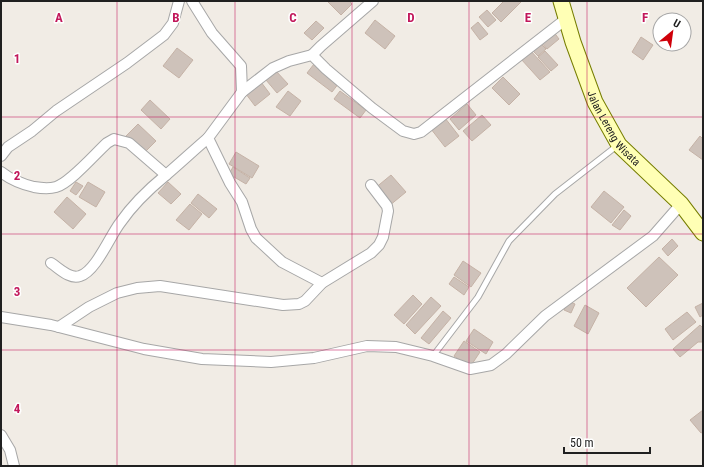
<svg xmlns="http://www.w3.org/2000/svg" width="704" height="467" viewBox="0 0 704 467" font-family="'Roboto Condensed',sans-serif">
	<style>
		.building { fill: #cec2ba; stroke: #c5b2a6 }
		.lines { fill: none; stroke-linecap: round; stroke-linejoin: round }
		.service-casing { stroke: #a7a7a7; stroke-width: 7 }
		.minor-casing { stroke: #a7a7a7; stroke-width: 12 }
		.secondary-casing { stroke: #767d00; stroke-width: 17 }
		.service { stroke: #fff; stroke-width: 5 }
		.minor { stroke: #fff; stroke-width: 10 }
		.secondary { stroke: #ffffb5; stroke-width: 15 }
		.grid { fill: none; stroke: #c2185b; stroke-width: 1; stroke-opacity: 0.55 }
		.labels { text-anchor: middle; stroke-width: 3; stroke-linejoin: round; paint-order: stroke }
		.street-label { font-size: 11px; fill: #202020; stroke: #fff }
		.grid-label { font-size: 13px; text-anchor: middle; font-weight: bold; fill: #c2185b; stroke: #fff; stroke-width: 3; stroke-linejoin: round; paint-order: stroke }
	</style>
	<rect width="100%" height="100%" fill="#f1ece5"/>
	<g class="building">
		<polygon points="327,1 349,1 352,4 341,15"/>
		<polygon points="504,1 522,1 501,22 492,13"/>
		<polygon points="487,10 496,20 488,27 479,17"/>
		<polygon points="375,20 395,36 385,49 365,33"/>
		<polygon points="316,21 324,28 312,40 304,33"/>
		<polygon points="478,22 488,34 480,40 471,28"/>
		<polygon points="553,31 559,39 547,49 540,41"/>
		<polygon points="641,37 653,45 643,60 632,52"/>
		<polygon points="539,42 546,49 538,56 531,49"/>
		<polygon points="177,48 193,60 179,78 163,66"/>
		<polygon points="530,50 550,72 540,80 521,59"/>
		<polygon points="545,51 558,65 551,71 538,57"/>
		<polygon points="314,64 339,83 332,92 307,73"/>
		<polygon points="276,71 288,84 277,93 266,80"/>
		<polygon points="503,77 520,94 509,105 492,88"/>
		<polygon points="261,82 270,94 255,106 246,94"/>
		<polygon points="288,91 301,101 290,116 276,107"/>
		<polygon points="340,91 366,110 360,118 334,99"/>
		<polygon points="150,100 170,119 161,129 141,110"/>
		<polygon points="467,104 476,115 459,130 450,119"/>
		<polygon points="482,115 491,125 472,141 463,131"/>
		<polygon points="445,118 459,136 445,147 431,129"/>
		<polygon points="138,124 156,141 144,153 126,136"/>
		<polygon points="700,136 703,139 703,160 689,150"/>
		<polygon points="236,152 259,166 252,178 229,164"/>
		<polygon points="233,167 250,178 246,184 229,174"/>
		<polygon points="391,175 406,192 389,206 374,189"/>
		<polygon points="76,182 83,186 76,195 70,191"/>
		<polygon points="88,182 105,192 96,207 79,197"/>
		<polygon points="168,182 181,194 171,204 158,193"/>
		<polygon points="604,191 624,207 611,223 591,207"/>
		<polygon points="198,194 217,209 209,218 191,203"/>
		<polygon points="67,197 86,214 73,229 54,212"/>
		<polygon points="190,204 202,214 189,230 176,220"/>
		<polygon points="624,210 631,216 620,230 612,225"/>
		<polygon points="672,239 678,246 668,256 662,249"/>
		<polygon points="659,257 678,275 646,307 627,288"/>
		<polygon points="463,261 481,273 471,287 454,275"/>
		<polygon points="454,277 469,287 464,295 449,284"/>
		<polygon points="413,295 422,304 404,324 394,315"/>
		<polygon points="431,297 441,306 415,334 406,325"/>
		<polygon points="568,301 575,304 571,313 564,310"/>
		<polygon points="703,303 703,315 700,317 695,307"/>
		<polygon points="585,305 599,313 588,334 574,326"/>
		<polygon points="443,311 451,318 429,344 421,338"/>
		<polygon points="687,312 696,322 673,340 665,329"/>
		<polygon points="700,325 703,328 703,342 698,342 680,357 673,349"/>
		<polygon points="474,329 493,342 486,354 466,341"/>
		<polygon points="464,341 480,352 470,367 454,356"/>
		<polygon points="703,410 703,432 701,433 690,420"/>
	</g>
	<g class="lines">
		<defs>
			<polyline id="service" points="433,356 478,297 509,241 555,194 618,145"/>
			<g id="minor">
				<polyline points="192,1 212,33 241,66 242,92 208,138 230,183 242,202 251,229 256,238 282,262 322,283"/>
				<polyline points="312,55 321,46 373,1"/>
				<polyline points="242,92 273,68 289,61 312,55 326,69 372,108 403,131 414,134 421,132 566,19"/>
				<polyline points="1,156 8,147 32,131 56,111 127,63 164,35 173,23 179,1"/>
				<path d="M1,172c10,8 20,12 33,15 6,1 15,2 22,0 14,-4 39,-33 51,-44l7,-4 15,4 37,32"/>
				<path d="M51,263c8,5 19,17 29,13 16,-5 30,-40 40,-53 13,-19 29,-34 46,-48 14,-12 28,-25 42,-37"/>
				<polyline points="1,317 51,325 144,349 202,359 271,362 314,358 367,346 396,347 433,356 470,369 491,365 506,354 545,316 653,236 681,204"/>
				<polyline points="59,327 89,307 117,293 137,288 160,286 283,305 299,304 305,301 322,283 371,253 379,245 383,237 388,211 387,206 371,185"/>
				<polyline points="1,435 10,450 14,466"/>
			</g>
			<g id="secondary">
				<path id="s1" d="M561,1l12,41 22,60 24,43 62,59 22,29"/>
			</g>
		</defs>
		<use href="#service" class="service-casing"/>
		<use href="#minor" class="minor-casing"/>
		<use href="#secondary" class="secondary-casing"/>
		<use href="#service" class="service"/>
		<use href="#minor" class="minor"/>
		<use href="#secondary" class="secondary"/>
	</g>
	<path class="grid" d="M117,1v465M235,1v465M352,1v465M469,1v465M587,1v465M1,117h702M1,234h702M1,350h702"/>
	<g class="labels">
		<g class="street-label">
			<text dy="4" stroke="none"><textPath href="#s1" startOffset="139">Jalan Lereng Wisata</textPath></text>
		</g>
	</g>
	<g class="grid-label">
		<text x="59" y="22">A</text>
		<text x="176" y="22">B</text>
		<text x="293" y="22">C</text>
		<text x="411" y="22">D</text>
		<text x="528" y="22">E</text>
		<text x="645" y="22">F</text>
		<text x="17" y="63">1</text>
		<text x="17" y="180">2</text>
		<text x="17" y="296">3</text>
		<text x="17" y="413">4</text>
	</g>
	<rect width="704" height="467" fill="none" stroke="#202020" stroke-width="4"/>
	<g transform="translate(672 32) rotate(29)"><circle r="19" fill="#ffffff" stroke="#a6a6a6"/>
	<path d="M0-3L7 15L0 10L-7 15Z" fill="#cf000a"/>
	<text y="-6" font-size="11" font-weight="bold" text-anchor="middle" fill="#202020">U</text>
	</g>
	<path d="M564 447v6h86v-6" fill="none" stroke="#202020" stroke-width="2"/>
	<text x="570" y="447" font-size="12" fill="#202020" stroke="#ffffff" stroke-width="3" paint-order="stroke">50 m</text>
</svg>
